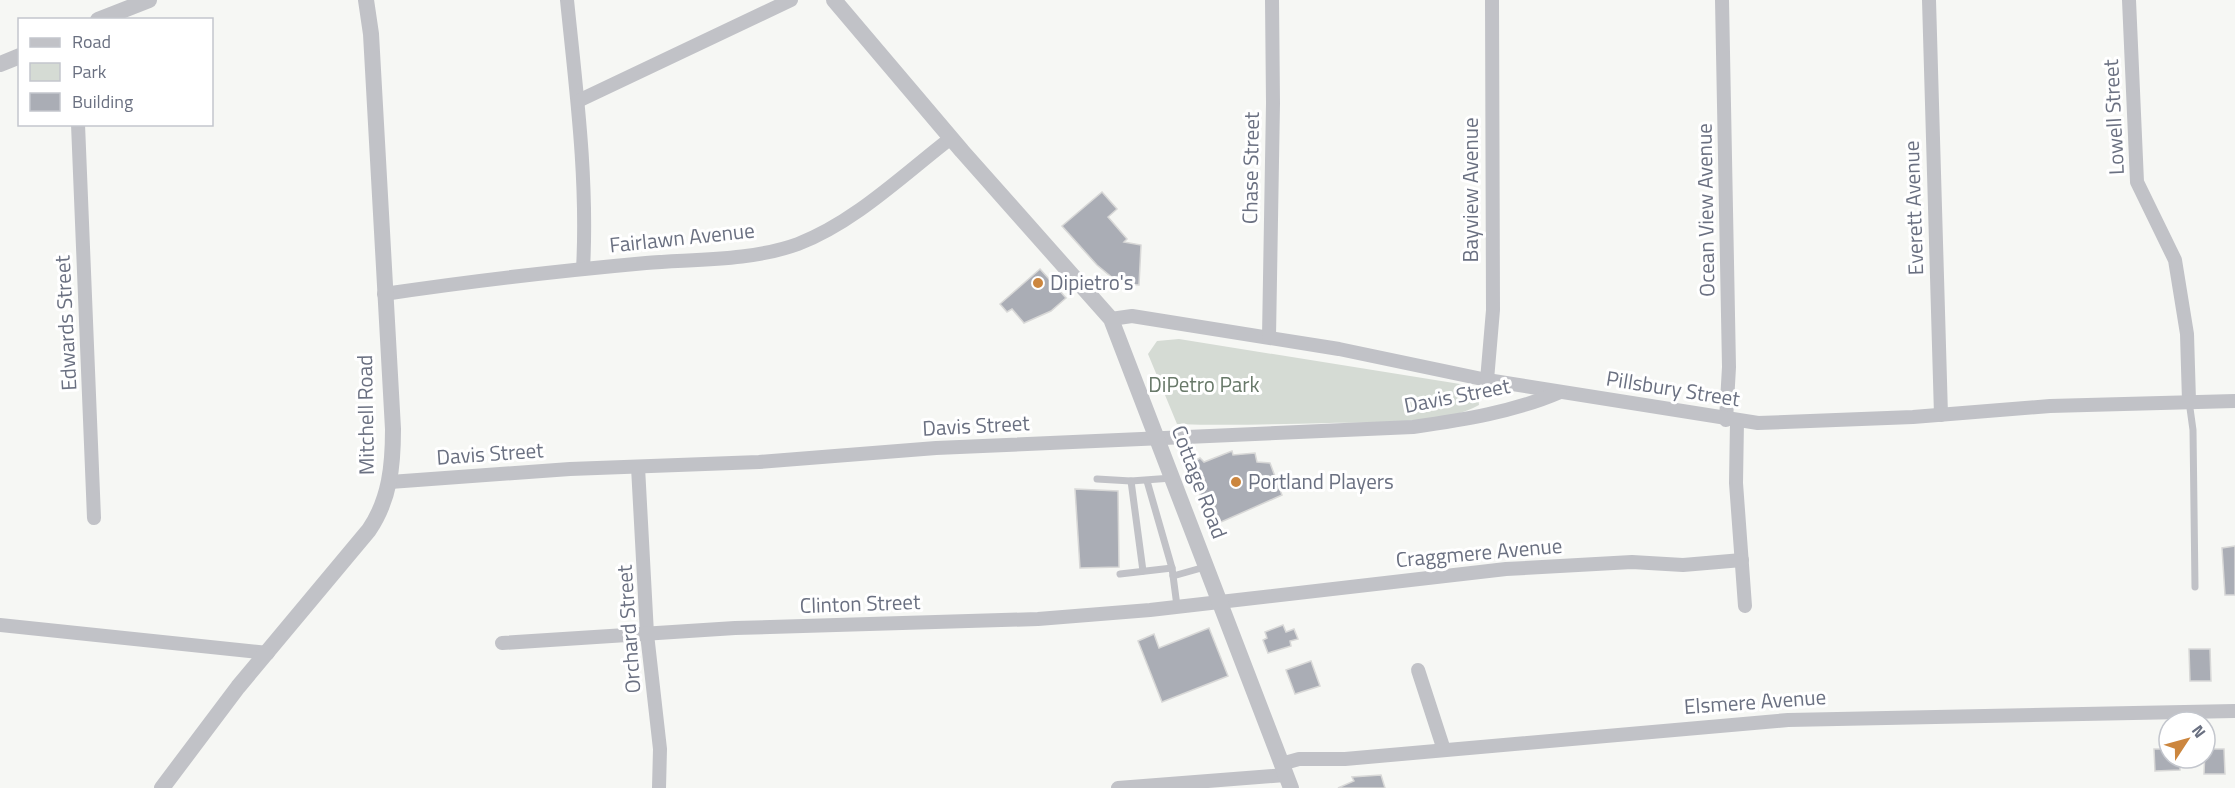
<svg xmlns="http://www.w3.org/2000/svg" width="2235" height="788" viewBox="0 0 2235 788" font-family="'Titillium Web',sans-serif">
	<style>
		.green { fill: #d5dbd4 }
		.building { fill: #aaadb5; stroke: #d8d8d7; stroke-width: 1.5 }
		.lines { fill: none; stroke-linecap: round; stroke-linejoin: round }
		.service { stroke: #c1c2c7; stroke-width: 7 }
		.minor { stroke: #c1c2c7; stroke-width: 14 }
		.tertiary { stroke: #c1c2c7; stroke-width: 16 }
		.poi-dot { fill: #cc863e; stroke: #fff; stroke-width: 2 }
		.labels { text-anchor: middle; stroke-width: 6; stroke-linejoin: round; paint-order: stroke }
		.street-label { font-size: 21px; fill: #6a7081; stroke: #fff }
		.poi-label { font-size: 21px; fill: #6a7081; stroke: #fff; text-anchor: start }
		.park-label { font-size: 21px; fill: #687969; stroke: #fff }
	</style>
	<rect width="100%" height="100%" fill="#f6f7f4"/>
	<path class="green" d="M1179,339l281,45 18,11 1,10c-44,23 -102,17 -150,18 -51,1 -102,3 -152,1l-29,-70 9,-13z"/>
	<g class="building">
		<polygon points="1102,192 1117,209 1108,217 1127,239 1124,242 1141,245 1139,285 1125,284 1114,279 1097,265 1062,226"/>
		<polygon points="1040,269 1066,298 1051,311 1024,323 1012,309 1007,312 1000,304"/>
		<polygon points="1232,451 1233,455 1255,453 1257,462 1270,463 1282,495 1212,526 1190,468 1193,462 1200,458 1204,462"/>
		<polygon points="1075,489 1118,491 1119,567 1080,568"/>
		<polygon points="2235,546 2235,595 2225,595 2222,548"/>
		<polygon points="1283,625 1286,632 1294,629 1298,639 1290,641 1291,646 1268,653 1263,640 1267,638 1265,632"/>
		<polygon points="1209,628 1228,676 1162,702 1138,641 1154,634 1159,648"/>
		<polygon points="2189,649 2210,649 2211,681 2190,681"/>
		<polygon points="1311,661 1320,686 1295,694 1286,670"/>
		<polygon points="2154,749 2169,749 2169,758 2180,758 2180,770 2155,771"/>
		<polygon points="2205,749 2224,749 2225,774 2204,774"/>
		<polygon points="1381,775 1385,788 1338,788 1354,781 1352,777"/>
	</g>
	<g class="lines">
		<g class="service">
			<polyline points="2189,401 2193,430 2195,587"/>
			<polyline points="1097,479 1131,481 1172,478"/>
			<polyline points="1131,481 1143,571"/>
			<polyline points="1147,481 1172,568 1177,606"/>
			<polyline points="1120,574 1172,568"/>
			<polyline points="1173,576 1205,567"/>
		</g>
		<g class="minor">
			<path d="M567,0c9,89 21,179 16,269"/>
			<polyline points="1722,0 1729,367 1726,420"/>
			<polyline points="1929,0 1941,415"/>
			<polyline points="2129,0 2137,182 2175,260 2187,334 2189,401"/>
			<polyline points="578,101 791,0"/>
			<polyline points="78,124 94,518"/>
			<path d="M384,294c87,-13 174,-23 262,-31 49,-4 105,-2 152,-19 57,-22 105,-69 153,-106"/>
			<polyline points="1111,319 1132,316 1339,349 1487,380 1758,423 1913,417 2050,406 2235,401"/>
			<polyline points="1269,337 1273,103 1272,0"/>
			<polyline points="1487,380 1493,310 1492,0"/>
			<polyline points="1737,421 1736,483 1745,606"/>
			<polyline points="638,467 647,634 660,749 659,788"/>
			<path d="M390,482l180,-13 189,-7 177,-14 477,-21c49,-7 101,-15 147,-35"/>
			<polyline points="0,625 268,653"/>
			<polyline points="502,643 735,628 1038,619 1150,610 1506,569 1632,562 1683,565 1742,560"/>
			<polyline points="1418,670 1444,750"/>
			<polyline points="1281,764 1299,759 1345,759 1788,720 2235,711"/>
			<polyline points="1118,788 1285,775"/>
		</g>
		<g class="tertiary">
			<polyline points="834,0 962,151 1111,319 1291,788"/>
			<polyline points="98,20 149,0"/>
			<polyline points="0,64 20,56"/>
			<path d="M162,788l76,-101 131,-157c21,-31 24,-65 24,-101l-22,-395 -5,-34"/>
		</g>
	</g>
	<g class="poi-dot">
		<circle cx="1038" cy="283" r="6"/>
		<circle cx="1236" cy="482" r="6"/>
	</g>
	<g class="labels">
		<g class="street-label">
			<text transform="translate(2114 117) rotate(-93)" y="7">Lowell Street</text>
			<text transform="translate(1251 168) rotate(-89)" y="7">Chase Street</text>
			<text transform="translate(1471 190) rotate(-90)" y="7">Bayview Avenue</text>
			<text transform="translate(1914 208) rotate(-92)" y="7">Everett Avenue</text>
			<text transform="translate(1706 210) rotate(-91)" y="7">Ocean View Avenue</text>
			<text transform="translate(682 238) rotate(-6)" y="7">Fairlawn Avenue</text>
			<text transform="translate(66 323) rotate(-93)" y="7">Edwards Street</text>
			<text transform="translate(1673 389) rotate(9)" y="7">Pillsbury Street</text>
			<text transform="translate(1457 396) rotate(-11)" y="7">Davis Street</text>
			<text transform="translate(366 415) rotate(-91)" y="7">Mitchell Road</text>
			<text transform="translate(976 426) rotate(-3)" y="7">Davis Street</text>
			<text transform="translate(490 454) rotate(-4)" y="7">Davis Street</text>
			<text transform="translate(1199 482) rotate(69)" y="7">Cottage Road</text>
			<text transform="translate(1479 553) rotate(-5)" y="7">Craggmere Avenue</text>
			<text transform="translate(860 604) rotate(-2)" y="7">Clinton Street</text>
			<text transform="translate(629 629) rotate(-94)" y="7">Orchard Street</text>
			<text transform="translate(1755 702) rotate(-4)" y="7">Elsmere Avenue</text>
		</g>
		<g class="poi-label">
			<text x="1050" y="290">Dipietro's</text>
			<text x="1248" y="489">Portland Players</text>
		</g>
		<g class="park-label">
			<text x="1204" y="392">DiPetro Park</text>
		</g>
	</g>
	<rect x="18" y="18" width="195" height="108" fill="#ffffff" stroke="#c3c6cd" stroke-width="1.5"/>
	<rect x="30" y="38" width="30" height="9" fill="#c1c2c7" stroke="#c3c6cd" stroke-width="1.5"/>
	<text x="72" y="48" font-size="18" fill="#6a7081">Road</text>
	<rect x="30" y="63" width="30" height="18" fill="#d5dbd4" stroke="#c3c6cd" stroke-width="1.5"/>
	<text x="72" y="78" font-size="18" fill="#6a7081">Park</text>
	<rect x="30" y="93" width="30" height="18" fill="#aaadb5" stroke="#c3c6cd" stroke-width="1.5"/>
	<text x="72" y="108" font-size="18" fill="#6a7081">Building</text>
	<g transform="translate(2187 740) rotate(54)"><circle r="28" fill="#ffffff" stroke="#c3c6cd" stroke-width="1.5"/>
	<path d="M0-4.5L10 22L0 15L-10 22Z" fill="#cc863e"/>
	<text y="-9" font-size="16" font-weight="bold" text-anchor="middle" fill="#6a7081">N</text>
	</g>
</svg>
